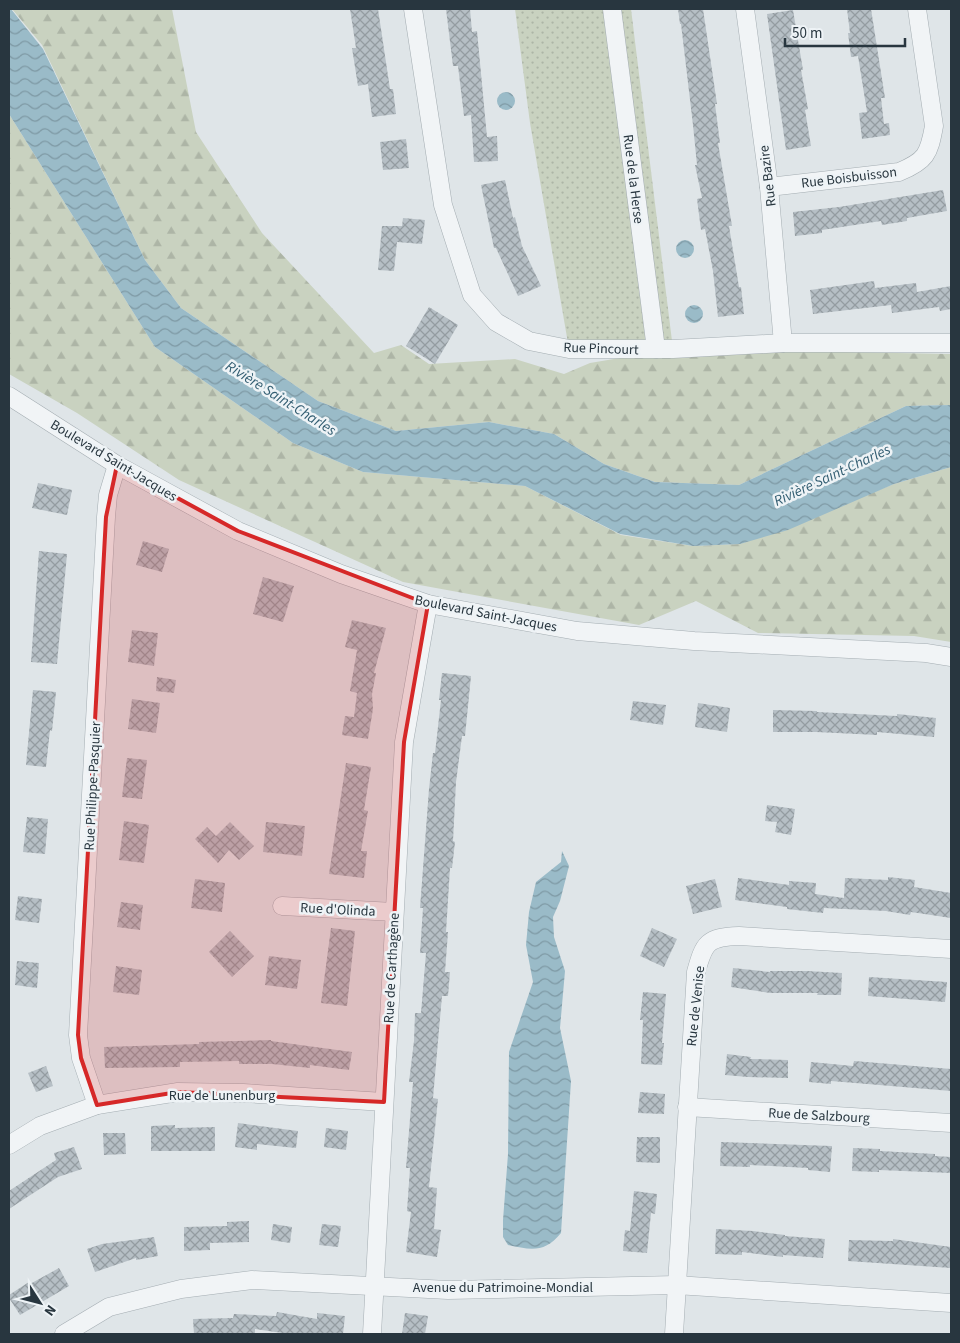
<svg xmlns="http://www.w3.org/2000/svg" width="960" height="1343" viewBox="0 0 960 1343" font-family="'Source Sans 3',sans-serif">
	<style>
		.green { fill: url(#green-dots) }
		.forest { fill: url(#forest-firs) }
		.water { fill: url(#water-waves) }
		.building { fill: url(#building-cross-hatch) }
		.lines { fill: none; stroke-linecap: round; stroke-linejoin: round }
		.minor-casing { stroke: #a4adb2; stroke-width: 19 }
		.minor { stroke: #f1f4f6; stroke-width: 18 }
		.marked { fill: #d62828; fill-opacity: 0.2; stroke: #d62828; stroke-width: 4; stroke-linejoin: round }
		.labels { text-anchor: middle; stroke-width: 5; stroke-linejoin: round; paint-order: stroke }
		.street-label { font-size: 14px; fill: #28363f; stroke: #eef3f6 }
		.water-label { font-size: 15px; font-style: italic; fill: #335e72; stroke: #eef3f6 }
	</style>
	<defs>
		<pattern id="green-dots" width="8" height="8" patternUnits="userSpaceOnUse" patternTransform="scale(1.25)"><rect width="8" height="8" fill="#c9d2c0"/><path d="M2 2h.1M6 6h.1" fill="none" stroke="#adb5a6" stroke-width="1.8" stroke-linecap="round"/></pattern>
		<pattern id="forest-firs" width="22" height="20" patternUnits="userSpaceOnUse" patternTransform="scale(1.25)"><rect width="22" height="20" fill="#c9d2c0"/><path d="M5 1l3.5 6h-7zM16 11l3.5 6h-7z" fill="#adb5a6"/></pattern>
		<pattern id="water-waves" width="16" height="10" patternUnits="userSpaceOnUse" patternTransform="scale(1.25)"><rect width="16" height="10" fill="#9abbc8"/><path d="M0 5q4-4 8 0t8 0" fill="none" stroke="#7e99a4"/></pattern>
		<pattern id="building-cross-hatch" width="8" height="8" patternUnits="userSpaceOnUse" patternTransform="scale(1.25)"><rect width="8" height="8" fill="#b6bfc5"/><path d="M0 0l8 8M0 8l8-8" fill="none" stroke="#949ca1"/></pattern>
	</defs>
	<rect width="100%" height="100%" fill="#dfe5e8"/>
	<polygon class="green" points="515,9 631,9 673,349 569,349 530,123"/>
	<g class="forest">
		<polygon points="12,9 172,9 196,132 262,233 374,353 401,345 429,364 515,359 564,374 590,363 673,349 951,354 951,405 906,406 739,485 655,482 604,464 554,434 489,422 396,431 318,401 181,308 145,260 42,45"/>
		<polygon points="9,114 155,347 293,443 363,472 525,486 621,535 693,546 740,544 894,484 951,467 951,642 914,636 758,633 696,601 639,625 403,582 179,480 77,413 9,374"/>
	</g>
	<g class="water">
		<polygon points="9,9 11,9 43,49 145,260 181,308 318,401 396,431 489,422 554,434 604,464 655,482 739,485 906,406 951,405 951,467 894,484 788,530 740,544 693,546 620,534 525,486 363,472 293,443 155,347 9,114"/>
		<circle cx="506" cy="101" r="9"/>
		<circle cx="685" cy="249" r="9"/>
		<circle cx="694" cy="314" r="9"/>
		<path d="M562,851l7,15 -9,35 -7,16 1,20 11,34 -5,57 11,53 -10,152c-16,20 -30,17 -53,12l-5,-8v-17l5,-66 1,-102 24,-70 -7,-37 3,-33 7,-30 25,-20z"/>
	</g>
	<g class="building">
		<polygon points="350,9 378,9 390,89 393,89 396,114 372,117 368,84 358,86 352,48 356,48"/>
		<polygon points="446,9 470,9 472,32 477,31 487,137 497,136 498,161 474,162 471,115 464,116 458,66 453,66"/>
		<polygon points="678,9 703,9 717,104 715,104 720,143 718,143 732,226 729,226 739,287 741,287 744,314 718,317 713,271 705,229 701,230 697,199 702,198 695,165 697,165 693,125 681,24 680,24"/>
		<polygon points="847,9 871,9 885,98 881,98 884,124 889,123 890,135 862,139 859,113 867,112 858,56 851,57 848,33 850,33"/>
		<polygon points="793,10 803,70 801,70 808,109 805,110 811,146 786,150 767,14"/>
		<polygon points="406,139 409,168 383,170 380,142"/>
		<polygon points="505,180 513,218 515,217 522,246 541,286 518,296 496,248 494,248 481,185"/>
		<polygon points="943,190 947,211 907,218 907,221 882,225 881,221 822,230 822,233 795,236 793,212 839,207"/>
		<polygon points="403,218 425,220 422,244 397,242 394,271 378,270 382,226 402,226"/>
		<polygon points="874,281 875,288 916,283 917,292 951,286 951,309 940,311 939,307 892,313 891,305 813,314 810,290"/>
		<polygon points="429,307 458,325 435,364 406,346"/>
		<polygon points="38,483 72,490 67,515 32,508"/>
		<polygon points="143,541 169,549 162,572 136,565"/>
		<polygon points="39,551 67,554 57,664 31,662"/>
		<polygon points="263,577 294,586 283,622 253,614"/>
		<polygon points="352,620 386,628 374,673 376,673 372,694 373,709 368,739 342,735 345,716 354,717 357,693 350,691 357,650 345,647"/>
		<polygon points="132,630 158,633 154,666 128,662"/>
		<polygon points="442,673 471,676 465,736 462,736 456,782 453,841 455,842 452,868 450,868 446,932 448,932 445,972 450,972 448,996 442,996 433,1098 438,1099 429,1187 437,1188 434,1229 441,1230 437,1257 406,1252 411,1212 407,1211 410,1168 406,1168 413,1082 409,1082 414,1041 415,1013 421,1013 426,953 420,953 423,908 420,908 429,789 433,753 435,753 441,700 439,700"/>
		<polygon points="157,677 176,680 174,693 156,691"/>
		<polygon points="33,690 56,692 52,731 50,730 46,767 26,765"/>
		<polygon points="132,699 160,703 156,733 128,729"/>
		<polygon points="633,701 666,705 663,725 630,720"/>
		<polygon points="698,703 730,708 727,732 695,727"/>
		<polygon points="773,710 817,711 817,712 897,716 897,714 936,718 934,737 877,732 877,735 816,732 773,732"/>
		<polygon points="127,758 147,760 142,799 122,797"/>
		<polygon points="346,763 371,767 364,810 368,811 361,851 367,851 364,878 329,874"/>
		<polygon points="767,805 795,809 791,835 775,832 777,822 765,821"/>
		<polygon points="27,817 48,819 45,854 23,852"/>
		<polygon points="124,821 149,825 144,863 119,860"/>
		<polygon points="230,822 254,846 239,860 229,850 218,863 195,839 207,827 216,836"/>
		<polygon points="266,822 305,826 302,856 263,852"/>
		<polygon points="888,877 915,880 914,887 951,893 951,918 911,912 910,915 886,911 824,908 823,913 787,909 787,907 735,900 738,878 789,885 789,881 816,883 815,894 844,898 845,878 888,880"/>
		<polygon points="195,879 225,883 222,912 191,908"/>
		<polygon points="715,879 722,907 693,914 686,886"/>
		<polygon points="18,896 42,899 39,923 15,920"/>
		<polygon points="121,902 143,905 140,930 117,927"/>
		<polygon points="331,928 355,931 347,1006 321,1003"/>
		<polygon points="652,928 677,939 664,967 640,956"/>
		<polygon points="230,931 254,956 232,977 209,952"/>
		<polygon points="269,956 301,960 297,989 265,985"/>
		<polygon points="17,961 39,963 37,988 15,985"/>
		<polygon points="116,966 142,970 139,995 113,992"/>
		<polygon points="733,968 770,972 770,971 807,971 842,973 841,995 817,995 818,993 770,993 731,987"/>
		<polygon points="869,977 947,982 945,1002 868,996"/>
		<polygon points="643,992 666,994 662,1043 664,1043 662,1065 641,1064 643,1020 640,1020"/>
		<polygon points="271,1040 271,1041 352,1052 349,1070 310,1065 310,1068 272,1064 239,1064 239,1061 180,1062 180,1067 105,1068 104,1047 199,1044 199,1042"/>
		<polygon points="727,1054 751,1057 750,1059 788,1060 788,1078 748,1077 725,1075"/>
		<polygon points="854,1061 951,1069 951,1091 831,1081 831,1084 809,1082 811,1062 853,1066"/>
		<polygon points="46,1066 53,1086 36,1092 28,1073"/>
		<polygon points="640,1092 665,1094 664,1114 638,1113"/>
		<polygon points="238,1123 298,1131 296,1148 257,1144 257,1150 235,1147"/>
		<polygon points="175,1125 175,1128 215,1127 215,1151 151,1151 151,1126"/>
		<polygon points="326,1128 348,1131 346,1150 324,1147"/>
		<polygon points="103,1133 125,1133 126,1154 104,1155"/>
		<polygon points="637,1137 660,1137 660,1163 636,1162"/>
		<polygon points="721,1142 832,1146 830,1172 808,1170 808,1168 750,1165 750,1167 720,1166"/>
		<polygon points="74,1147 82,1169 58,1177 9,1209 9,1191 56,1160 54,1153"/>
		<polygon points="853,1148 880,1149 880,1151 935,1154 935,1156 951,1157 951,1173 879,1170 879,1172 852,1171"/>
		<polygon points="634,1191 657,1194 655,1214 651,1213 647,1253 623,1251 625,1230 630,1231"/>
		<polygon points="249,1221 249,1242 210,1243 210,1250 184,1251 184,1227 227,1226 227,1222"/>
		<polygon points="273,1224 292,1227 290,1243 271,1240"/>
		<polygon points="322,1224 341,1226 338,1247 319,1245"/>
		<polygon points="716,1229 753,1231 785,1235 785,1236 825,1239 823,1258 783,1255 783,1257 742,1252 742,1255 715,1254"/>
		<polygon points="154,1237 158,1256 136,1260 136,1258 95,1272 87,1249 102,1244"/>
		<polygon points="893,1239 951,1247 951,1268 848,1261 849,1240 893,1241"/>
		<polygon points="59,1268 69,1286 20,1315 9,1298 9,1295 29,1282 30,1284"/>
		<polygon points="277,1312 317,1319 317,1313 345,1316 343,1334 289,1334 255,1329 255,1334 194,1334 193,1319 233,1318 234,1314 276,1316"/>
		<polygon points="405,1313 428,1316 425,1334 402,1334"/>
	</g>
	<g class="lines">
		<defs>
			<g id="minor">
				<polyline points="413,9 443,205 472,295 496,322 529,341 569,349 673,349 783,343 951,343"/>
				<polyline points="612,9 656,349"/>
				<polyline points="745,9 769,187 783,343"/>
				<path d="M769,187l130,-15c27,-11 30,-18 35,-46l-17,-117"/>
				<polyline points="9,396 117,465 238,531 341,574 428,604 577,631 694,641 926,653 951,657"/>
				<polyline points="282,906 394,912"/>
				<polyline points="97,1105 81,1058 78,1035 106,517 108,495 117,465"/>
				<polyline points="687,1107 951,1123"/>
				<polyline points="9,1145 40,1126 97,1105 178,1092 243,1093 384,1102"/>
				<polyline points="64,1334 109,1307 181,1289 252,1280 448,1290 676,1285 951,1303"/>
				<polyline points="372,1334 404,742 428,604"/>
				<path d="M674,1334l22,-362c8,-29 11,-35 43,-36l212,13"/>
			</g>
		</defs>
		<use href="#minor" class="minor-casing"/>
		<use href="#minor" class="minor"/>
	</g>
	<path class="marked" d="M117,465l121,66 190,73 -24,138 -20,360 -206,-10 -81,13 -16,-47 -3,-23 28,-518z"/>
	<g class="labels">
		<g class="street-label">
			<text transform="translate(767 176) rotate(-97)" y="5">Rue Bazire</text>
			<text transform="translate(849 177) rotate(-7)" y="5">Rue Boisbuisson</text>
			<text transform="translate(634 179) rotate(83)" y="5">Rue de la Herse</text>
			<text transform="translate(601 348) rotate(2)" y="5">Rue Pincourt</text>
			<text transform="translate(114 460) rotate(31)" y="5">Boulevard Saint-Jacques</text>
			<text transform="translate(486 613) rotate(11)" y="5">Boulevard Saint-Jacques</text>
			<text transform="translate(92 786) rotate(-87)" y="5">Rue Philippe-Pasquier</text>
			<text transform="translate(338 909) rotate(3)" y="5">Rue d'Olinda</text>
			<text transform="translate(391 968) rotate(-87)" y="5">Rue de Carthagène</text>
			<text transform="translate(695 1006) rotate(-84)" y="5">Rue de Venise</text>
			<text x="222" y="1100">Rue de Lunenburg</text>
			<text transform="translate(819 1115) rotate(3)" y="5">Rue de Salzbourg</text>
			<text x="503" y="1292">Avenue du Patrimoine-Mondial</text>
		</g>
		<g class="water-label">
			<text transform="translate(281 398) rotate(32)" y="5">Rivière Saint-Charles</text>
			<text transform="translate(832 475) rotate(-25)" y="5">Rivière Saint-Charles</text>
		</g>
	</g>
	<rect width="960" height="1343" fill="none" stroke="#28363f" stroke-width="20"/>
	<g transform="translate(40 1303) rotate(126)" stroke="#eef3f6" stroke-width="4" paint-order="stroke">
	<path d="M0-4L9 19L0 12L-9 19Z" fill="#28363f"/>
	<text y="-8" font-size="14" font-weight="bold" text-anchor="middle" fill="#28363f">N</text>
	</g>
	<path d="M785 38v8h120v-8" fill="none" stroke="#28363f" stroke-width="2.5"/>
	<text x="792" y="38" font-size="15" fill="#28363f" stroke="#eef3f6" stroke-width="4" paint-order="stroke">50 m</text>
</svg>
